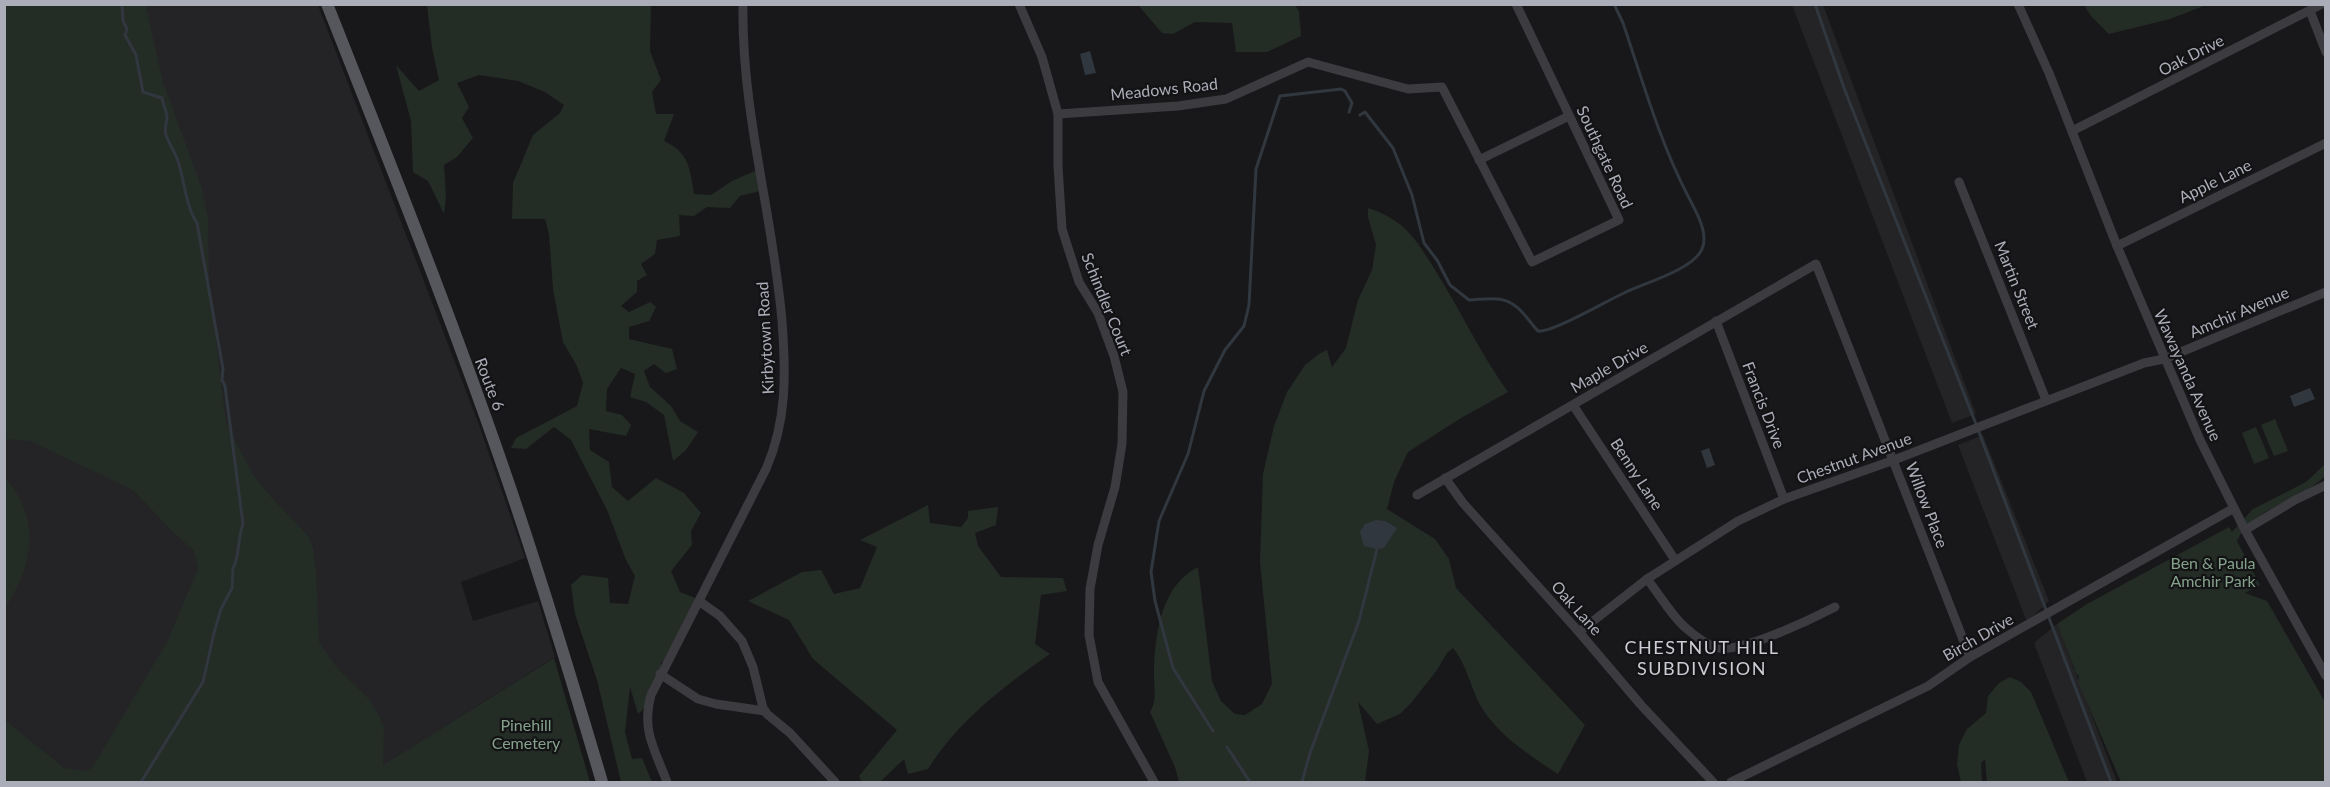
<svg xmlns="http://www.w3.org/2000/svg" width="2330" height="787" viewBox="0 0 2330 787" font-family="Lato,sans-serif">
	<style>
		.built { fill: #242427 }
		.green { fill: #242c26 }
		.water { fill: #31373f }
		.lines { fill: none; stroke-linecap: round; stroke-linejoin: round }
		.stream { stroke: #31373f; stroke-width: 3 }
		.minor { stroke: #3b3b40; stroke-width: 9 }
		.major { stroke: #56565d; stroke-width: 12 }
		.labels { text-anchor: middle; stroke-width: 4.5; stroke-linejoin: round; paint-order: stroke }
		.street-label { font-size: 16px; fill: #abadb8; stroke: #131315 }
		.park-label { font-size: 16px; fill: #84a18b; stroke: #131315 }
		.neighbourhood-label { font-size: 18px; letter-spacing: 1.5px; fill: #cccdd5; stroke: #131315 }
	</style>
	<rect width="100%" height="100%" fill="#18181a"/>
	<g class="built">
		<polygon points="5,5 318,5 479,425 525,558 461,582 473,621 538,601 555,657 385,764 340,782 5,782"/>
		<polygon points="1792,5 1823,5 1976,414 1952,423"/>
		<polygon points="1983,435 2049,601 2027,622 1958,445"/>
		<polygon points="2057,624 2117,782 2087,782 2034,643"/>
	</g>
	<g class="green">
		<polygon points="5,4 146,5 162,79 201,186 208,217 209,283 226,422 252,473 271,497 309,537 313,548 316,571 319,642 338,669 369,699 380,718 384,727 383,765 554,658 590,782 5,782 5,720 64,768 85,771 92,768 168,640 198,568 194,551 171,530 133,490 30,441 5,439"/>
		<path d="M427,5h224l-1,46 11,29 -9,12 4,22h18l-10,27c25,11 26,28 30,53l17,1 21,-14 25,-11 3,21 -20,5 -10,12 -23,-1 -13,9 -15,-1 1,21 -23,4 -2,14 -14,10 6,11 -10,6v11l-16,14 8,6 21,-10 6,5 -7,14 -20,6v12l43,10 5,20 -11,4 -12,-9 -10,7 6,16 21,19 9,15 18,11 -12,18 -13,11 -9,-46 -18,-13 -16,-5 5,-23 -14,-6 -14,21 -1,22 16,4 9,10 -5,11 -37,-7 1,21 19,12 3,25 16,14 28,-23 28,15 17,20 -10,18 1,14 -21,26 9,21 18,7 -29,57 -8,7c0,25 -4,34 -23,51l-8,-27 -5,45 7,27 10,-1 10,24h-31l-24,-102 -22,-66 -4,-29 11,-10 26,3 2,25 18,1 7,-28 -9,-16 -19,-50 -36,-70 -17,-13 -28,22 -15,-1 5,-10 61,-32 6,-23 -7,-19 -13,-22 -10,-53 -4,-55 -4,-15h-33l1,-36 20,-48 27,-22 4,-8 -19,-13 -27,-11 -39,-6 -22,8 12,24 -7,11 11,20 -16,19 -13,8 2,32 -2,17 -16,-33 -15,-9 -2,-51 -15,-56 23,26 20,-11 -7,-32z"/>
		<polygon points="1138,5 1295,5 1299,11 1301,36 1267,52 1236,52 1232,23 1195,22 1173,34 1162,33"/>
		<polygon points="2084,5 2206,5 2170,19 2109,34 2091,16"/>
		<path d="M1368,208c13,4 22,9 33,17 13,11 22,26 31,40 27,42 47,87 76,127l-47,26 -53,34 -14,30 -7,27 48,30 14,20 7,29 129,137 -27,49c-28,-18 -63,-41 -79,-71 -9,-18 -13,-40 -26,-55l-6,5 -10,17 -25,32 -12,12 -23,10 -19,-22 11,49 -4,31h-186l-4,-15 -25,-55c8,-12 3,-29 4,-42 1,-38 8,-85 44,-103l14,114 9,20 14,13 10,1 17,-11 10,-20 -12,-122 3,-88 11,-48 13,-34 18,-27 14,-11 8,-4 5,17 14,-19 12,-48 14,-30 4,-25 -8,-28z"/>
		<polygon points="2275,419 2288,451 2274,456 2261,425"/>
		<polygon points="2256,427 2269,458 2254,464 2242,433"/>
		<path d="M2325,464v12c-25,26 -73,31 -88,65l23,44 -15,8 22,8 58,101v80h-204l-43,-100 1,-6 -6,-6h2l-18,-46 30,-20 142,-77 3,5 21,-23 53,-27z"/>
		<path d="M5,478c37,41 28,88 0,130z"/>
		<path d="M928,505l2,18 31,4 7,-9v-7l30,-4 -2,18 -21,8 3,13 23,31 62,1 4,13 -26,4 -6,49 15,10c-46,32 -92,67 -122,115l-20,5 -4,-15 -24,23h-18l-3,-6 38,-46 -84,-71 -24,-39 -41,-19 54,-29 19,-2 13,24 26,-6 17,-41 -17,-7z"/>
		<polygon points="2010,677 2021,682 2031,692 2069,782 1987,782 1985,759 1981,763 1982,782 1961,782 1957,764 1959,745 1967,729 1986,713 1988,696 1999,683"/>
	</g>
	<g class="water">
		<polygon points="1090,51 1096,73 1085,75 1080,54"/>
		<polygon points="2310,388 2315,399 2294,407 2290,396"/>
		<polygon points="1709,448 1715,465 1707,468 1701,451"/>
		<polygon points="1376,520 1385,521 1397,528 1384,548 1377,549 1364,546 1360,532 1365,524"/>
	</g>
	<g class="lines">
		<g class="stream">
			<path d="M122,4l1,17 4,8 -2,6 11,20 7,37 19,6c1,6 4,12 5,18 0,7 -3,12 -1,19 3,9 9,17 12,26 6,18 8,46 19,62l26,146 -1,11 3,6 18,138c-5,11 -4,37 -10,44l-1,20 -11,21 -7,24 -11,49 -62,100"/>
			<polyline points="1815,4 1844,88 1974,419 2111,782"/>
			<path d="M1360,115l5,-3 28,36 19,47 12,48 13,17 13,25 19,15c21,-1 37,-6 53,12 6,6 10,13 16,19 14,2 70,-31 86,-38 20,-10 69,-23 78,-44 7,-15 -6,-38 -13,-51 -29,-55 -46,-116 -66,-175l-9,-19"/>
			<polyline points="1213,731 1173,668 1155,601 1151,572 1159,521 1188,454 1204,391 1225,350 1244,326 1249,305 1256,169 1280,96 1341,89 1345,91 1352,103 1349,112"/>
			<polyline points="1227,747 1250,782"/>
			<polyline points="1302,782 1310,753 1359,621 1377,549"/>
		</g>
		<g class="minor">
			<polyline points="1019,4 1042,57 1058,114 1058,166 1062,229 1079,282 1098,313 1114,356 1123,392 1122,444 1115,487 1098,545 1090,589 1089,635 1098,682 1154,782"/>
			<polyline points="2018,4 2049,73 2117,246 2200,440 2245,530 2326,676"/>
			<polyline points="2310,11 2326,52"/>
			<polyline points="1058,114 1178,106 1226,99 1308,62 1408,89 1442,87 1532,262 1619,220 1516,4"/>
			<polyline points="2072,131 2322,4"/>
			<polyline points="1479,160 1569,116"/>
			<polyline points="1959,182 2046,400"/>
			<polyline points="2117,246 2326,143"/>
			<polyline points="1716,321 1784,499"/>
			<polyline points="1573,405 1675,560"/>
			<polyline points="1445,478 1463,503 1579,632 1641,705 1713,782"/>
			<polyline points="1417,495 1816,264 1970,657"/>
			<polyline points="2245,530 2295,500 2326,485"/>
			<path d="M1647,579c13,16 25,38 40,50 9,8 20,16 32,19 24,4 93,-29 116,-41"/>
			<polyline points="699,601 720,616 742,641 753,667 763,708 767,714 790,733 835,782"/>
			<polyline points="1579,632 1647,579 1738,521 1784,499 1894,460 2144,363 2164,359 2326,292"/>
			<polyline points="660,674 698,699 716,704 765,711"/>
			<path d="M667,782c-12,-32 -26,-52 -16,-87l115,-226c21,-48 20,-96 16,-148 -9,-106 -41,-210 -39,-317"/>
			<polyline points="1731,782 1928,686 1970,657 2234,508"/>
		</g>
		<path class="major" d="M327,4c61,154 122,307 176,463 36,104 68,210 99,315"/>
	</g>
	<g class="labels">
		<g class="street-label">
			<text transform="translate(2191 55) rotate(-27)" y="6">Oak Drive</text>
			<text transform="translate(1164 89) rotate(-6)" y="6">Meadows Road</text>
			<text transform="translate(1605 157) rotate(65)" y="6">Southgate Road</text>
			<text transform="translate(2215 181) rotate(-26)" y="6">Apple Lane</text>
			<text transform="translate(2017 285) rotate(68)" y="6">Martin Street</text>
			<text transform="translate(1107 304) rotate(68)" y="6">Schindler Court</text>
			<text transform="translate(2239 312) rotate(-23)" y="6">Amchir Avenue</text>
			<text transform="translate(765 338) rotate(-93)" y="6">Kirbytown Road</text>
			<text transform="translate(1609 367) rotate(-30)" y="6">Maple Drive</text>
			<text transform="translate(2188 375) rotate(66)" y="6">Wawayanda Avenue</text>
			<text transform="translate(490 384) rotate(69)" y="6">Route 6</text>
			<text transform="translate(1764 405) rotate(69)" y="6">Francis Drive</text>
			<text transform="translate(1854 458) rotate(-20)" y="6">Chestnut Avenue</text>
			<text transform="translate(1637 474) rotate(57)" y="6">Benny Lane</text>
			<text transform="translate(1927 505) rotate(69)" y="6">Willow Place</text>
			<text transform="translate(1577 608) rotate(48)" y="6">Oak Lane</text>
			<text transform="translate(1978 637) rotate(-30)" y="6">Birch Drive</text>
		</g>
		<g class="park-label">
			<text x="2213" y="569">Ben &amp; Paula<tspan x="2213" dy="18">Amchir Park</tspan></text>
			<text x="526" y="731">Pinehill<tspan x="526" dy="18">Cemetery</tspan></text>
		</g>
		<g class="neighbourhood-label">
			<text x="1702" y="654">CHESTNUT HILL<tspan x="1702" dy="21">SUBDIVISION</tspan></text>
		</g>
	</g>
	<rect width="2330" height="787" fill="none" stroke="#abadb8" stroke-width="12"/>
</svg>
